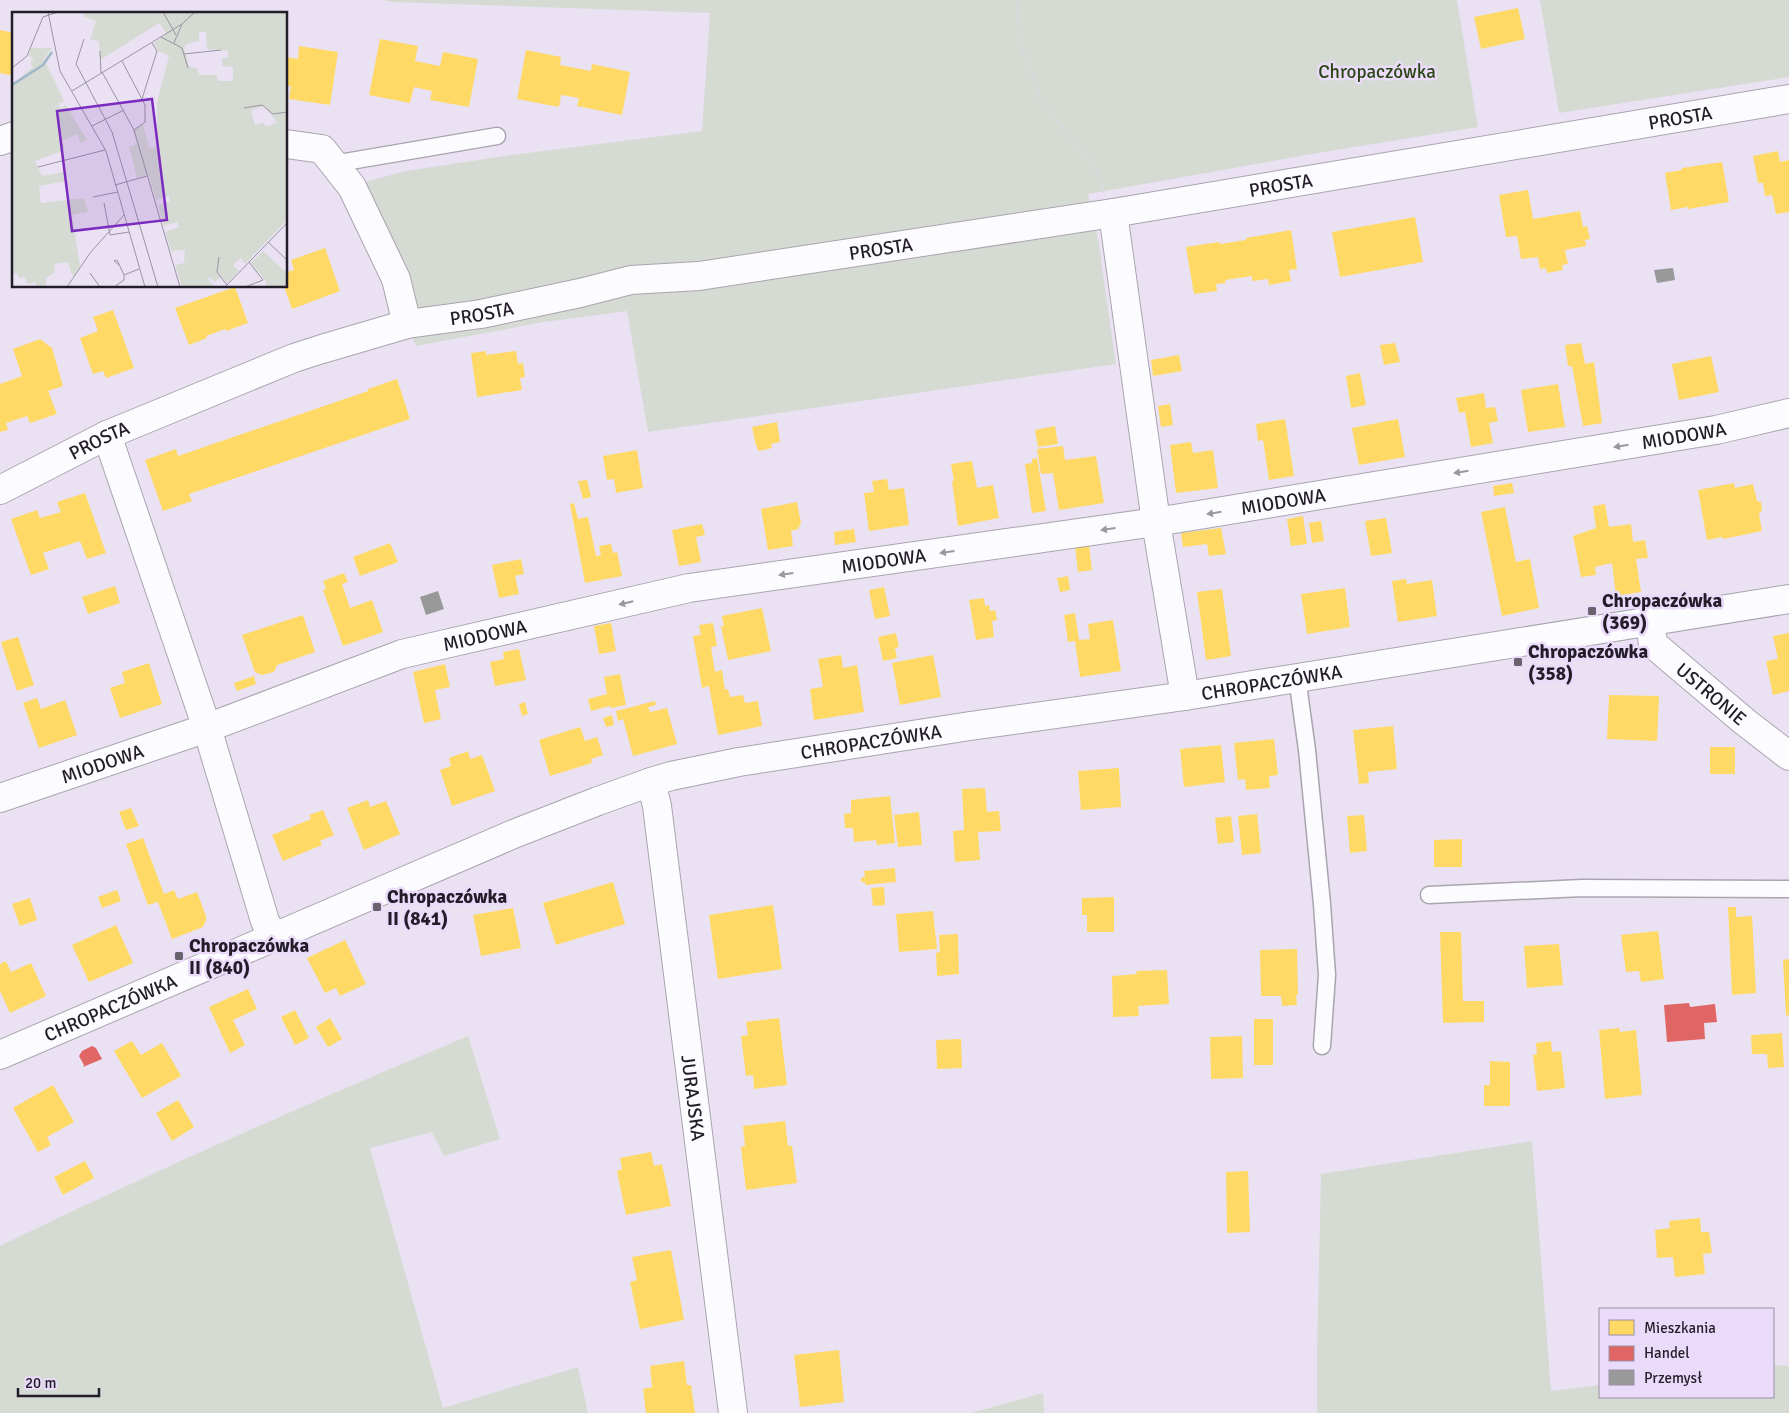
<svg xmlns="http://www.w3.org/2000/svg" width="1789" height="1413" viewBox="0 0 1789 1413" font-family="Signika,sans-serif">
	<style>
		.green { fill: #d5dbd3 }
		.homes { fill: #ffd966 }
		.shops { fill: #e06666 }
		.industry { fill: #999 }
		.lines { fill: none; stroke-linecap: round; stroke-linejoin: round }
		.service-casing { stroke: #aaa4b0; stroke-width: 19 }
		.minor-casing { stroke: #aaa4b0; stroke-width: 30 }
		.tertiary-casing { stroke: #aaa4b0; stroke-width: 30 }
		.path { stroke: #dad8dd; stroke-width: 3; stroke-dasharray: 4 2.5; stroke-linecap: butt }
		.service { stroke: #fcfbfd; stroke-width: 16 }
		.minor { stroke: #fcfbfd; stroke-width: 28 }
		.tertiary { stroke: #fcfbfd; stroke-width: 28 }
		.oneway { fill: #9a979d }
		.poi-dot { fill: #68626f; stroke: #eadbfa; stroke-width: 2 }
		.labels { text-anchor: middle; stroke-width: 5; stroke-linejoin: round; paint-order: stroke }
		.park-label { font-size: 19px; fill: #2c4514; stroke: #eadbfa }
		.street-label { font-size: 19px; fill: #221d28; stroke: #eadbfa }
		.poi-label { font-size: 19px; font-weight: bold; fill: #221d28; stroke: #eadbfa; text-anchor: start }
		.inset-river { fill: none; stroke: #a0b7ca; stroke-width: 2.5 }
		.inset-road { fill: none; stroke: #9a93a2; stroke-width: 1 }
		.view { fill: #7b2cbf; fill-opacity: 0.15; stroke: #7b2cbf; stroke-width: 2.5 }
		.inset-edge { fill: none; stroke: #221d28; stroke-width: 2.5 }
	</style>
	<rect width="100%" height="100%" fill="#eae2f3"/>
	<g class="green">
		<polygon points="383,0 1457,0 1478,127 1318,153 1088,194 1098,239 1116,364 648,432 627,311 544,322 416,346 377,261 339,189 406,171 511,155 702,131 710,13 394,2"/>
		<polygon points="1540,0 1789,0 1789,77 1559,113"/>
		<path d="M468,1036l32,103 -56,17 -12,-24 -62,16 73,260 135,-41 10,46h-588v-167c154,-75 311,-144 468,-210z"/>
		<polygon points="1532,1141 1551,1391 1600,1385 1600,1397 1773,1397 1773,1365 1789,1366 1789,1413 1317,1413 1317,1353 1321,1174"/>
		<polygon points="1043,1393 1044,1413 971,1413"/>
	</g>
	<g class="homes">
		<polygon points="1518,8 1525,39 1481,49 1474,17"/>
		<polygon points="0,30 14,33 14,76 0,73"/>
		<polygon points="380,39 418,46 415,61 440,66 443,52 478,59 469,107 430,100 432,91 414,87 410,103 369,95"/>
		<polygon points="299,46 338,52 330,105 289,99 291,86 286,86 286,57 298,59"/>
		<polygon points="526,50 561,57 560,65 591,71 592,64 630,72 622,115 577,106 579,98 561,95 559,107 517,99"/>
		<polygon points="1778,151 1780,162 1789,160 1789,212 1776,214 1772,195 1765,196 1763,183 1758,183 1753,156"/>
		<polygon points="1722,162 1729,202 1688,209 1688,207 1671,210 1665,173 1682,170 1682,168"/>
		<polygon points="1528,190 1533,219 1580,211 1583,227 1587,226 1590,239 1585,240 1586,246 1565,250 1568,264 1562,265 1563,270 1547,273 1546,268 1540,269 1538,257 1521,259 1517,236 1506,237 1499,195"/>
		<polygon points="1415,217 1423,262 1340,277 1332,232"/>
		<polygon points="1291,230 1297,269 1289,270 1291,281 1269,285 1268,279 1252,281 1252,276 1225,280 1226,283 1216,284 1217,291 1194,294 1186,247 1219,242 1220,244 1246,240 1246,238"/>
		<polygon points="325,248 340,291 292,309 284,286 286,286 286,272 294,270 291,260"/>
		<polygon points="235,287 248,323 226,331 225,329 217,332 206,336 207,338 189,345 175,308"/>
		<polygon points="113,310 134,368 106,378 103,371 93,374 80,338 98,331 93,317"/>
		<polygon points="40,339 52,348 63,386 48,391 57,414 30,423 27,416 6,423 8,430 0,432 0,384 22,376 13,349"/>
		<polygon points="1395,343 1400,362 1384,365 1380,345"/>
		<polygon points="1581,343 1585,364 1594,362 1602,423 1583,426 1572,366 1568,366 1565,345"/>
		<polygon points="486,351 486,355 516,351 518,364 523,363 525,377 520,378 522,390 477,397 471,353"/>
		<polygon points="1179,355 1182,371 1153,376 1151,360"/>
		<polygon points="1711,356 1719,392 1679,400 1672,364"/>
		<polygon points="1360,373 1366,405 1351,408 1346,376"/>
		<polygon points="397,379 410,419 189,494 192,501 163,511 145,460 176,449 178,456 368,391 368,389"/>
		<polygon points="1558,384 1565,427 1528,432 1521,390"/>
		<polygon points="1484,393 1486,408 1495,407 1498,421 1489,423 1493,443 1471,447 1465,412 1459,413 1456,398"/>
		<polygon points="1170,404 1173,425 1161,427 1158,406"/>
		<polygon points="1285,419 1294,476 1269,480 1263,440 1258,441 1256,424"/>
		<polygon points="1398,419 1405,457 1359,465 1352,428"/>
		<polygon points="777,422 780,442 771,444 772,448 758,451 757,446 756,446 752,427"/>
		<polygon points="1055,426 1058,444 1038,447 1035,430"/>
		<polygon points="1191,442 1193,453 1213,450 1218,488 1176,493 1170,445"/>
		<polygon points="1063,446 1065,460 1096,456 1104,503 1059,510 1053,473 1041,474 1037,449"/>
		<polygon points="637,450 643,488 616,493 614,479 607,480 603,456"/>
		<polygon points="1037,458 1046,511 1032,513 1025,464 1032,463 1032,459"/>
		<polygon points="972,461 977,488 993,485 999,518 958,526 952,481 954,481 951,464"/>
		<polygon points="887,479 889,490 904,488 909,525 869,531 864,493 874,492 872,481"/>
		<polygon points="587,480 591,497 583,499 578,481"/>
		<polygon points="1512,483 1514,493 1494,496 1493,486"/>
		<polygon points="1734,483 1735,488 1753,484 1757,501 1761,502 1762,510 1759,514 1762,531 1723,539 1722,537 1707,540 1698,490"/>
		<polygon points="85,493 106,553 87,559 80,541 43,553 49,569 31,575 11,519 37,510 40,518 61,512 57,502"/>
		<polygon points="797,502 801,523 798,529 791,531 793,546 768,550 761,509"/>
		<polygon points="574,503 578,519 588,517 596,556 601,555 599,546 611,544 613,553 617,552 622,576 585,583 570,504"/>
		<polygon points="1605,504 1609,527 1631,524 1633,542 1645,540 1648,558 1636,559 1641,592 1616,596 1612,563 1595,567 1596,575 1581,577 1573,536 1596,528 1593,506"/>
		<polygon points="1505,507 1516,562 1530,559 1539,608 1502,616 1481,512"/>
		<polygon points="1303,516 1307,544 1291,546 1287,519"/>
		<polygon points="1386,518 1392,553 1371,556 1365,521"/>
		<polygon points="1321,521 1324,541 1312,543 1309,523"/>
		<polygon points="702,524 705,535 696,537 701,562 679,566 672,530"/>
		<polygon points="1221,528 1226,554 1209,556 1207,544 1183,547 1181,533"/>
		<polygon points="854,529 856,542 835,545 834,532"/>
		<polygon points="390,543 398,562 360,576 353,557"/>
		<polygon points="1089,545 1092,570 1078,572 1075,546"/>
		<polygon points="521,559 524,574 515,576 519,594 499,598 492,565"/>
		<polygon points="344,573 348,582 342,584 350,608 372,600 383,632 343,646 323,590 326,589 323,581"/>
		<polygon points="1068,576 1070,590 1060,592 1057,578"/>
		<polygon points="1406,579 1407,584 1432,580 1437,616 1398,622 1392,581"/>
		<polygon points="115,586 120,603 88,614 82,597"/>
		<polygon points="884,587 890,616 875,619 869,590"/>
		<polygon points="1345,588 1350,627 1307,634 1301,594"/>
		<polygon points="1222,589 1231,656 1206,660 1197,592"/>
		<polygon points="984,598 985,606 989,605 990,611 995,610 997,620 992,621 994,637 976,640 969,600"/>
		<polygon points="762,608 771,651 728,660 721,626 724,626 722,616"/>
		<polygon points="1075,613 1079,640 1090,639 1088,624 1113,620 1121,671 1080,677 1075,641 1068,642 1064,615"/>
		<polygon points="303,615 315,652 277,665 274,672 262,675 255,672 242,635"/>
		<polygon points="611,623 616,651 599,654 594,626"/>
		<polygon points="713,623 717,646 711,647 715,672 722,670 725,690 728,689 730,697 743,695 745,703 758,701 762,726 718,735 709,686 702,688 693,636 701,635 699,625"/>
		<polygon points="896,633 899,647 895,648 897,658 883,661 878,637"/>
		<polygon points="1789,633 1789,691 1773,695 1766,661 1778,659 1773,636"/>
		<polygon points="18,637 34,685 17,691 1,642"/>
		<polygon points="519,649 526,680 495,686 490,662 504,659 503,652"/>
		<polygon points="841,655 843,668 857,665 864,712 814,720 810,689 823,687 818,659"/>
		<polygon points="933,655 941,697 900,705 892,663"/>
		<polygon points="149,663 162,704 120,718 110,688 125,683 122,672"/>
		<polygon points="445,664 450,687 435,690 441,719 424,723 413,672"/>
		<polygon points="620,674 626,705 611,708 610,706 591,711 588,699 607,694 604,677"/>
		<polygon points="254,676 256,684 237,691 234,683"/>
		<polygon points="1609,695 1659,696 1657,741 1607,739"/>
		<polygon points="37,698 41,709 65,700 77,735 39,748 23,703"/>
		<polygon points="655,701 656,705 648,707 650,712 667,708 677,744 633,756 623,719 618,721 616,711"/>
		<polygon points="525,702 528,714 522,716 519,704"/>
		<polygon points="612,715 614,725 606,727 603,718"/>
		<polygon points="1393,726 1397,769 1368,772 1369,783 1359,784 1353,730"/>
		<polygon points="580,727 585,741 597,737 603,755 591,759 592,763 550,776 539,740"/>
		<polygon points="1274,739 1278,775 1269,776 1270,788 1246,790 1245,779 1238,780 1234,743"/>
		<polygon points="1221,745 1225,782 1184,787 1180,749"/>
		<rect x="1710" y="747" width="25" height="27"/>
		<polygon points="468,751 470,759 482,755 495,791 452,806 440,770 451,766 449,758"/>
		<polygon points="1119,768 1121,807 1081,810 1078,771"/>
		<polygon points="985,788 987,812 999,811 1001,831 978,832 980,860 955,862 953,831 964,830 962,789"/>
		<polygon points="890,796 895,843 877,845 876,840 854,842 853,828 845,828 844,814 851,813 851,800"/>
		<polygon points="368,800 370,807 386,801 400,834 364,850 347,808"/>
		<polygon points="131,808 139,826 126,830 119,812"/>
		<polygon points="323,810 334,835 320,841 322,845 283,861 272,835 311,819 309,815"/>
		<polygon points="919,812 922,845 898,847 894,815"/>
		<polygon points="1257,814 1261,853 1242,855 1238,816"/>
		<polygon points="1364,815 1367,851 1350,853 1347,816"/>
		<polygon points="1231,816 1234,842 1218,844 1215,818"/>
		<polygon points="143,838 164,894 174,890 178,899 197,892 206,916 206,920 203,927 172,939 158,902 148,905 126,844"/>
		<polygon points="1462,839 1462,867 1434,867 1434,840"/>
		<polygon points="895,868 896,882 865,885 865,882 861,882 861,878 865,877 864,871"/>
		<polygon points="613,882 625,924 556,945 543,903"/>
		<polygon points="884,887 885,905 873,906 871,888"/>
		<polygon points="117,890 121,901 102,908 98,897"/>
		<polygon points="1114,897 1114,932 1087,932 1087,915 1082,915 1082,898"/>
		<polygon points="30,898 37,920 20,926 12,904"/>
		<polygon points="773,905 782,969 718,979 709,915"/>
		<polygon points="1728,907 1736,907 1736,917 1752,916 1756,993 1732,995"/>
		<polygon points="513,908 521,948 481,956 473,915"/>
		<polygon points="933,911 937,949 899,952 896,914"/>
		<polygon points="116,925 133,963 89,982 72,945"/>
		<polygon points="1658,931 1664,979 1641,982 1639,971 1626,972 1621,935"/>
		<polygon points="1440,932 1461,932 1463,1001 1484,1001 1484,1022 1443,1023"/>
		<polygon points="958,934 959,974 937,976 936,953 940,952 939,935"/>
		<polygon points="345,940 366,984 340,996 336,988 325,993 307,958"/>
		<polygon points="1559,944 1563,985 1527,988 1524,946"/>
		<polygon points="1297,949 1298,995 1296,995 1297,1005 1282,1006 1281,996 1261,996 1260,950"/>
		<polygon points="1789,959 1789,1015 1786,1016 1783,960"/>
		<polygon points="6,961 11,972 31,963 46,996 10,1013 0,991 0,964"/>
		<polygon points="1167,970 1169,1004 1138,1006 1139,1016 1113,1017 1112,976 1137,974 1136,971"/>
		<polygon points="248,989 257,1009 233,1020 245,1045 230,1053 209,1007"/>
		<polygon points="295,1010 309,1038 295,1045 281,1017"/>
		<polygon points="330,1018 342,1039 328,1047 316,1027"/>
		<polygon points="779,1018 787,1085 754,1089 753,1075 746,1076 741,1036 748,1035 746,1022"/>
		<rect x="1254" y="1019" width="19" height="46"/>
		<polygon points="1619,1028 1620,1032 1636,1030 1642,1095 1605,1099 1599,1030"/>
		<polygon points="1782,1033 1784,1067 1768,1068 1767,1054 1752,1054 1751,1035"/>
		<polygon points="1242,1036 1243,1078 1211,1079 1210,1037"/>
		<polygon points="961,1039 962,1068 937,1069 936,1040"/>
		<polygon points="132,1041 141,1055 162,1043 181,1076 142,1098 114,1051"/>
		<polygon points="1551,1041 1552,1052 1561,1051 1565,1088 1537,1091 1533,1055 1537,1054 1536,1043"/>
		<polygon points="1490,1061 1510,1062 1510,1106 1484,1106 1484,1085 1490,1085"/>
		<polygon points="53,1085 74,1122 47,1137 51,1145 38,1152 13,1108"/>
		<polygon points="178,1100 194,1127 172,1141 156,1113"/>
		<polygon points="785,1121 788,1146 792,1146 797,1183 746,1190 741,1147 745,1146 743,1126"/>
		<polygon points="651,1152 654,1166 662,1164 671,1206 626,1215 617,1171 622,1169 620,1158"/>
		<polygon points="85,1161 94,1178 63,1195 54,1177"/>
		<polygon points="1248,1171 1250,1232 1227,1233 1226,1172"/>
		<polygon points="1700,1218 1701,1232 1709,1232 1712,1253 1703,1254 1705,1274 1675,1277 1673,1257 1657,1258 1655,1230 1670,1228 1669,1221"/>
		<polygon points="671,1250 684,1320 640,1329 630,1282 637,1280 632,1257"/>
		<polygon points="839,1350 844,1402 800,1407 794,1355"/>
		<polygon points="684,1361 687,1385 691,1385 695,1413 646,1413 643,1389 652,1387 650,1366"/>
	</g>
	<g class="shops">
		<polygon points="1689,1003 1690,1007 1715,1004 1717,1022 1704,1023 1705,1039 1667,1042 1664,1005"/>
		<polygon points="92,1046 96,1048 102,1059 83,1067 84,1065 79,1056 82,1051"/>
	</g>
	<g class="industry">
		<polygon points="1673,268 1675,280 1657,283 1654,270"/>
		<polygon points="438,591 444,609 426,615 420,597"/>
	</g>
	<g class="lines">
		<defs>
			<g id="service">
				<polyline points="333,164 497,136"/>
				<polyline points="1297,677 1307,750 1322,904 1327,975 1322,1046"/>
				<polyline points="1429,895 1582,888 1789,889"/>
			</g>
			<g id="minor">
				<polyline points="0,141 14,136"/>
				<polyline points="286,144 322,149 352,187 396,279 407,324"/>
				<polyline points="1113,213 1156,522 1185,696"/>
				<polyline points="107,435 207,728 265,921 273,937"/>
				<path id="s1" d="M0,490l107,-55 187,-77 28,-9 85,-25 74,-10 99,-21 51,-13 68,-4 414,-63 676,-114"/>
				<path id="s2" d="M1650,622l3,22 92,78 44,34"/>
				<path id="s3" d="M651,782l6,24 76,607"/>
				<path id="s4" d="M0,798l207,-70 195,-74 287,-66 467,-66 560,-92 73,-17"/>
			</g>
			<g id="tertiary">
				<path id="s5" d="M0,1055l516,-222 82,-32 53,-19 20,-6 68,-14 231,-36 215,-30 604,-97"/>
			</g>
		</defs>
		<use href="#service" class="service-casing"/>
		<use href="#minor" class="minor-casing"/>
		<use href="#tertiary" class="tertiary-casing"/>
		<polyline class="path" points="1017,0 1020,43 1041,99 1075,144 1093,164 1103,187"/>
		<use href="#service" class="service"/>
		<use href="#minor" class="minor"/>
		<use href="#tertiary" class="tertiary"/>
	</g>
	<defs><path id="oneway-solid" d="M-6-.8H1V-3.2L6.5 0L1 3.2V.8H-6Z" transform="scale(1.25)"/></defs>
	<g class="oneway">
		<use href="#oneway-solid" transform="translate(1621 446) rotate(171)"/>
		<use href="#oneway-solid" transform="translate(1461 472) rotate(171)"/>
		<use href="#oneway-solid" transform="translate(1214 513) rotate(171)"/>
		<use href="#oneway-solid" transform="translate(1108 529) rotate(172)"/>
		<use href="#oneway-solid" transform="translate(947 552) rotate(172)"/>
		<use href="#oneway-solid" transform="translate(786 574) rotate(172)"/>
		<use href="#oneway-solid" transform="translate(626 603) rotate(167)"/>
	</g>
	<g class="poi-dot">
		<rect x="1587" y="606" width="10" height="10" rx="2.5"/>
		<rect x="1513" y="657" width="10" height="10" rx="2.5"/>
		<rect x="372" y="902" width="10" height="10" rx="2.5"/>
		<rect x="174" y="951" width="10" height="10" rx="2.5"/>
	</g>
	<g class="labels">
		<g class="park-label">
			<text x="1377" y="78">Chropaczówka</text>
		</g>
		<g class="street-label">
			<text dy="7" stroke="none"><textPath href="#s1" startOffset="1731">PROSTA</textPath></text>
			<text dy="7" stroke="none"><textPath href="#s1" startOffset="1326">PROSTA</textPath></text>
			<text dy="7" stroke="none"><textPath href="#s1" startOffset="921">PROSTA</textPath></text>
			<text dy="7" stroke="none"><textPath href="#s1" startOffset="516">PROSTA</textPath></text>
			<text dy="7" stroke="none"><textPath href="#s4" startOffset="1728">MIODOWA</textPath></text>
			<text dy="7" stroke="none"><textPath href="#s1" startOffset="111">PROSTA</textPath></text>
			<text dy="7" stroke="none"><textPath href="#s4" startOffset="1322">MIODOWA</textPath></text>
			<text dy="7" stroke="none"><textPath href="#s4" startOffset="918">MIODOWA</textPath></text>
			<text dy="7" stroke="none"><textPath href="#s4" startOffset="512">MIODOWA</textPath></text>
			<text dy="7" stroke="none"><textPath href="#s5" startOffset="1335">CHROPACZÓWKA</textPath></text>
			<text dy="7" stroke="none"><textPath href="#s2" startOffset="99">USTRONIE</textPath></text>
			<text dy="7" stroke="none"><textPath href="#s5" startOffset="930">CHROPACZÓWKA</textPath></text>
			<text dy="7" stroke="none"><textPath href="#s4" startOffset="108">MIODOWA</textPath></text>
			<text dy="7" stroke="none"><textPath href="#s5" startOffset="120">CHROPACZÓWKA</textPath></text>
			<text dy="7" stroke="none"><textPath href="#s3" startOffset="319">JURAJSKA</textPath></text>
		</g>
		<g class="poi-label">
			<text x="1602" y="607">Chropaczówka<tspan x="1602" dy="22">(369)</tspan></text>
			<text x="1528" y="658">Chropaczówka<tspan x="1528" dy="22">(358)</tspan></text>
			<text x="387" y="903">Chropaczówka<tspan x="387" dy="22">II (841)</tspan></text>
			<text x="189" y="952">Chropaczówka<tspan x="189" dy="22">II (840)</tspan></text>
		</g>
	</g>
	<g transform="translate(12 12)">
		<rect width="275" height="275" fill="#eae2f3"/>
		<path d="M72,0h203v208l-42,44 -4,-6 -8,7 6,6 -12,12 -6,-6 -6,5 -6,-5 -1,2 5,6 -2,2h-29l-7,-22 9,-2 1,-13 -14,1 -6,-19 14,-5 -2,-5 -13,4 -6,-21 12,-4 -1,-5 -13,4 -8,-26 -11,4 -8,-31 8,-3 -4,-14 10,-6 6,24 8,-1v-45l12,-46 -11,-5 -4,-8 13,-9 -8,-11 -59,37 -1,-19 -9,-1 6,-19 -12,-4zM187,20h7l1,17 21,2v7h-6v8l11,1v14h-15l-1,-6h-18l-2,-7 -8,-1 -5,-19 2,-4 13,-3zM252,94l13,16 -11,5 -3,-5 -8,3 -4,-15zM19,36h21l-8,11 20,42 -6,3 3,4 5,-3 21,35 -7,3 -2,-9 -16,7 3,9 -30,11 7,15 22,-4 3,9 -28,5 2,17 43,-5 4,14 -16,3 8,51 -7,11 -5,-15 -14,2 1,8 -9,6v9h-9l-2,-5 -8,2 -2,-7 -6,1 -2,-5 -5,1v6v-196l21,-17 -3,-4 4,-4 -5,-3zM251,239l24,22v14h-21v-6l-15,-18z" fill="#d5dbd3" fill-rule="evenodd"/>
		<path class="inset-river" d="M31,53l9,-13M0,73l31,-20"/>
		<path class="inset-road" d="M36,0l12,59 46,80 39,136M151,0l13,23M149,25l21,11 6,20M72,27l-8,25 36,68 46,155M162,31l8,-19 13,-12M88,39l1,22M172,42l37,-4M110,49l23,44v17l-11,8M0,56l15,-12 16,-39 15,-5M90,60l32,58 46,157M60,79l110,-67M130,87l15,-48 -5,-8M232,96l18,-3 11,9 14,-2M80,114l32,-16M26,155l67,-17M103,173l32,-9M81,185l25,-5M92,191l6,32 19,-3M256,230l19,18M207,245l-2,15 10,13M107,253l-5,-4 3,-1 7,15M78,261l10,14M55,275l23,-34 34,-38M102,275l10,-7v-5l15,-6M213,275l62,-64M233,275l18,-7 -14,-18"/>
		<path class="view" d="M140,87l15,121 -95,11 -15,-120z"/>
		<rect width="275" height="275" class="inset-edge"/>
	</g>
	<rect x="1599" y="1308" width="175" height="90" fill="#eadbfa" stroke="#9a8fa6"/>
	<rect x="1609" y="1320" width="25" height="15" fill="#ffd966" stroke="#9a8fa6"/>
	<text x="1644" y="1333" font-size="15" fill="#221d28">Mieszkania</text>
	<rect x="1609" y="1346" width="25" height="15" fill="#e06666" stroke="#9a8fa6"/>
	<text x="1644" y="1358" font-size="15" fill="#221d28">Handel</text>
	<rect x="1609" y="1370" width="25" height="15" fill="#999999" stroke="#9a8fa6"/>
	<text x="1644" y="1383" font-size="15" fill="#221d28">Przemysł</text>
	<path d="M18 1388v8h81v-8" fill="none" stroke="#221d28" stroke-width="2.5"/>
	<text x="25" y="1388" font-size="15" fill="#221d28" stroke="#eadbfa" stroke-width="4" paint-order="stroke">20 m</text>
</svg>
